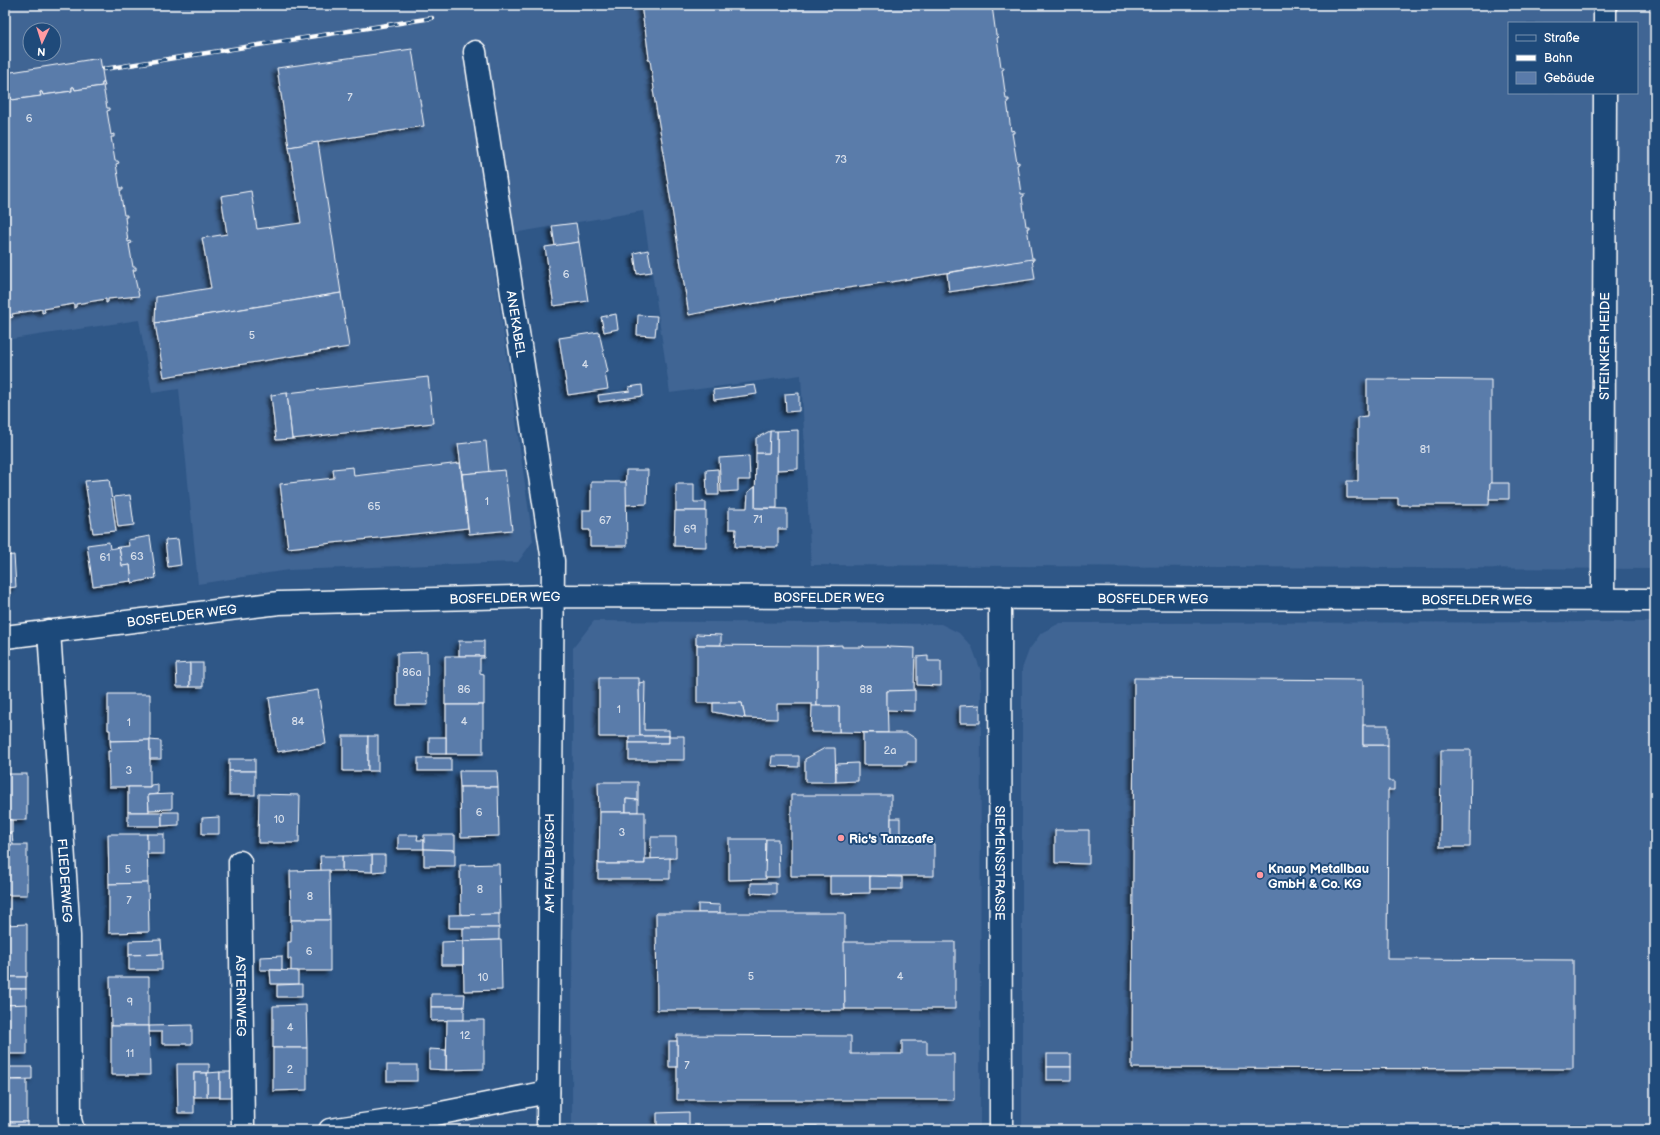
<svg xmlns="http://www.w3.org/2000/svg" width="1660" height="1135" viewBox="0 0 1660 1135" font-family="'Balsamiq Sans',sans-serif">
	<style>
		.built { fill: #406594; fill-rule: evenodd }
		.building { fill: #5a7baa; stroke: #fff; filter: url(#shadow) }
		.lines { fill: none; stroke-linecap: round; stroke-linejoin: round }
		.street-casing { stroke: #fff; stroke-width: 25 }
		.secondary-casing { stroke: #fff; stroke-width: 25 }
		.street { stroke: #1f4a7a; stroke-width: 22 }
		.secondary { stroke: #1f4a7a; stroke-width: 22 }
		.rail-casing { stroke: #fff; stroke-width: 4.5 }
		.rail { stroke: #1f4a7a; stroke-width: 3; stroke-dasharray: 9; stroke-linecap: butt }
		.poi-dot { fill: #ff9aa2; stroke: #1f4a7a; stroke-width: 1.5 }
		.labels { text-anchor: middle; stroke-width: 4; stroke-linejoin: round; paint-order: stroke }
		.number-label { font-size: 11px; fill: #d6deea }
		.street-label { font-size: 13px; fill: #fff; stroke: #1f4a7a }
		.poi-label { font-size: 13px; font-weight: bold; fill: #fff; stroke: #1f4a7a; text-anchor: start }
	</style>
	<defs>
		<filter id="shadow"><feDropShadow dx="-3.5" dy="3.5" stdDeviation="2" flood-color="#0009"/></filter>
	</defs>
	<rect width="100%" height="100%" fill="#2f5787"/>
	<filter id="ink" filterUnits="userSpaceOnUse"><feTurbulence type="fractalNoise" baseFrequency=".025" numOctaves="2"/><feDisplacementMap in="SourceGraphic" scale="8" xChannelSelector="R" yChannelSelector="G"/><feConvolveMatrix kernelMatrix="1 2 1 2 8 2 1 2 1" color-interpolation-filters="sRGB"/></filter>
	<g filter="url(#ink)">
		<g class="built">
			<path d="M5,5h1650v564l-844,-4 -10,-190 -131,18 -27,-182 -153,26 43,304 -15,21 -230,8 -90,14 -19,-195 -27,4 -13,-73 -134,20zM1509,23h128v70h-128zM30,30h24v24h-24z"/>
			<polygon points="594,621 941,624 959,633 972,647 981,671 980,1130 572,1130 573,648"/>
			<polygon points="1655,622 1655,1130 1022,1130 1022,669 1029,650 1041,633 1060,623"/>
		</g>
		<g class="building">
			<polygon points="641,5 994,5 992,6 996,35 999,37 997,38 1001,67 1004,67 1004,69 1002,70 1006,99 1009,99 1009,101 1007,101 1011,131 1014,130 1014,133 1012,133 1017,163 1019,162 1019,164 1017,165 1021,194 1024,194 1024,196 1022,197 1026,226 1029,226 1029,228 1027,228 1032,258 1034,258 1034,260 1007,263 1007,264 977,268 977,269 975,268 891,282 891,283 889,282 834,290 832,292 832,291 776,299 776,301 774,300 746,305 746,304 689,315 663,153 664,153 653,90 654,89 650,60 648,60 649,58 645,28 643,26 644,26"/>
			<polygon points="412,49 424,126 289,147 277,68"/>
			<polygon points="100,58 104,83 102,83 102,86 75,90 74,87 72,87 72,91 43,95 42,92 40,92 41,96 12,100 11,97 9,97 9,101 5,101 5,73"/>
			<polygon points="102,83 104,83 105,86 103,86 107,108 110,108 110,110 107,111 111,135 114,134 114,137 111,137 115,161 118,161 119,163 116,164 120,188 123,188 123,190 120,190 124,215 127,215 127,217 125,217 128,242 131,241 132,243 129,244 133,267 136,267 136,270 133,270 139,296 108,299 108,302 106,303 106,299 76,304 76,307 74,308 74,304 44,309 45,312 42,313 42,309 12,314 13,317 10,318 10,314 5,315 5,101 9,101 9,97 11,97 12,100 41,96 40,92 42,92 43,95 72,91 72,87 74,87 75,90 102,86"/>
			<polygon points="318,142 341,293 155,323 156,297 211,288 202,238 227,234 221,196 251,191 257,229 301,223 289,147"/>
			<polygon points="576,223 579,242 555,246 552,226"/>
			<polygon points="579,242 588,301 554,306 545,247"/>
			<polygon points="648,250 652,272 637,274 634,253"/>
			<polygon points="1032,259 1035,279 949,292 947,273"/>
			<polygon points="341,293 349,347 164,377 155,323"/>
			<polygon points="616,314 618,329 604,332 601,317"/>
			<polygon points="638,315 657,316 655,336 637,335"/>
			<polygon points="599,332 608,372 605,373 608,389 568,395 559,338"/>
			<polygon points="428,377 433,423 292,439 287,393"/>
			<polygon points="1367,379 1491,380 1491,483 1490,483 1489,505 1398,505 1398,498 1347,498 1347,481 1358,481 1358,417 1367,416"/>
			<polygon points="642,385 643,396 599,402 598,395 630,391 629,387"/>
			<polygon points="755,385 757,394 714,400 713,390"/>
			<polygon points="287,393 292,439 276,440 271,395"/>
			<polygon points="799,393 799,411 786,412 785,394"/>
			<polygon points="798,430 798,469 777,470 777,431"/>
			<polygon points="770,431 777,431 777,508 755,508 756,453 769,453"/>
			<polygon points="770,431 769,453 756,453 756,438"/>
			<polygon points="486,441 489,472 462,474 458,444"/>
			<polygon points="749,456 750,480 738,480 738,491 721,492 719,458"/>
			<polygon points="460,463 468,528 288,548 280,484 334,478 333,469 353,467 354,476"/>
			<polygon points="718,469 719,495 707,495 706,470"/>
			<polygon points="505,470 512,530 469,534 462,474"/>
			<polygon points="626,470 648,470 647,504 625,505"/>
			<polygon points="109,479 116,531 93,533 85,481"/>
			<polygon points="591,482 626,482 627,546 590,546 590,530 583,530 583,510 591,510"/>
			<polygon points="1490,483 1509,483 1509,499 1489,499"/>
			<polygon points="676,484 694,484 694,502 706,502 706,511 676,511"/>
			<polygon points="755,487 755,508 787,509 787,529 778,529 778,547 735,547 736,529 729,529 729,508 747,508 748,492"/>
			<polygon points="130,495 134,525 118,527 114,497"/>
			<polygon points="675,511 706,511 706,547 674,546"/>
			<polygon points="150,536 156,578 132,583 130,565 122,566 119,547 129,546 128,540"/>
			<polygon points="178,539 181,565 168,567 165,540"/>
			<polygon points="109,542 110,549 119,547 122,566 130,565 132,583 131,581 93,586 87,545"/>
			<polygon points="14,555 16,587 8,588 10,597 5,598 5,556"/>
			<polygon points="696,634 721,635 721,645 696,645"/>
			<rect x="459" y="641" width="25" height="15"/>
			<polygon points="697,645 817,646 817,707 812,706 812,704 777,704 777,719 745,718 742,703 697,703"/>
			<polygon points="842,645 842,647 863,647 863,645 865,647 886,647 887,645 888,647 915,648 914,691 887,691 888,733 839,732 839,706 817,706 817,646"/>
			<polygon points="427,652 428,705 397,705 397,653"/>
			<polygon points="445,656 484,656 484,658 480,658 480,673 484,674 484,705 445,705"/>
			<polygon points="928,656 928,661 941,661 941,686 917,685 917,657"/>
			<polygon points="190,663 190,687 177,687 176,664"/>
			<rect x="190" y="663" width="13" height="24"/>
			<polygon points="599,678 639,678 640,737 599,737"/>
			<polygon points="1134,678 1363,680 1363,745 1388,745 1388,781 1394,781 1394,790 1388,790 1387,959 1573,960 1573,1069 1132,1068"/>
			<polygon points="645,682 644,730 669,730 669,736 640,736 639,683"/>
			<polygon points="318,690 326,744 277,752 269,698"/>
			<polygon points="915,690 915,711 887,710 887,691"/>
			<polygon points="108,694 150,694 150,740 110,741 110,730 108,730"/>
			<polygon points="713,703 742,703 745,718 713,712"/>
			<rect x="446" y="705" width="37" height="49"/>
			<polygon points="980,705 980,723 960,723 960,706"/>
			<polygon points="812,706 839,706 839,732 811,732"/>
			<rect x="1363" y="725" width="25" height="20"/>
			<polygon points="863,733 907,733 916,739 916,762 907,762 907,765 863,765"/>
			<rect x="343" y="736" width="25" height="35"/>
			<rect x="368" y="736" width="10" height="35"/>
			<rect x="629" y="736" width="40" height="7"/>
			<polygon points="669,736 684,736 684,760 629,760 629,743 669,743"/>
			<rect x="429" y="737" width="17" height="17"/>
			<polygon points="150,740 150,787 109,787 108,751 111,751 110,741"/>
			<polygon points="150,740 161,741 161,759 150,759"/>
			<polygon points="825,748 835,748 836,782 805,782 805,759"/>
			<polygon points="1441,750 1471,750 1470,847 1440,847"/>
			<polygon points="772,756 799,756 799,767 771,766"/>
			<rect x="418" y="758" width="33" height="13"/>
			<rect x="229" y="759" width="26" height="12"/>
			<polygon points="858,763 858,781 836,782 836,764"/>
			<rect x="229" y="771" width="26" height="24"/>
			<polygon points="459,771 497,771 498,787 460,787"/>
			<rect x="5" y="774" width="22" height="46"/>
			<polygon points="598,782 638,782 638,800 626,799 626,812 600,812 599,814"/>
			<polygon points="158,784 158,794 148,795 149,812 128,812 128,787 150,787 151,785"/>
			<polygon points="460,787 498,787 499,836 461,837"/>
			<polygon points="172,794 172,809 149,810 148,795"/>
			<polygon points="259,794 300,795 299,843 258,843"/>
			<polygon points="791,795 891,795 891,842 929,842 934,844 934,876 791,876"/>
			<polygon points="626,799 638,800 638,812 626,812"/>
			<rect x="128" y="812" width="34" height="14"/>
			<polygon points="162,812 179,812 179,825 162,826"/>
			<polygon points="600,812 645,812 645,864 599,864"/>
			<polygon points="219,817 219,834 202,834 202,818"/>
			<rect x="891" y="818" width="9" height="17"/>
			<rect x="5" y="820" width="7" height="13"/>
			<polygon points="1055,830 1089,830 1089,864 1055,863"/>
			<polygon points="5,833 12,833 13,845 5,845"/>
			<polygon points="108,834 147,834 148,883 109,884"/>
			<rect x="147" y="834" width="17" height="20"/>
			<polygon points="398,835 418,835 417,840 424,840 424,849 398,849"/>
			<polygon points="424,835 455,835 455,850 424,849"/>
			<polygon points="651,837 676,837 676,858 651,859"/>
			<polygon points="729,839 766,839 766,879 729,880"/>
			<polygon points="766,839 778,839 779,877 765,877"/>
			<rect x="5" y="845" width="22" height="50"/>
			<polygon points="424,849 455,850 455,866 424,866"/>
			<polygon points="372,855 385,855 385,871 372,872"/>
			<polygon points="372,855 372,872 342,871 342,856"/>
			<polygon points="320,856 342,856 342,871 321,871"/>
			<polygon points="670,858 670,879 598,879 598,862 599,864 645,864 645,859"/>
			<polygon points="499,864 500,914 461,915 460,865"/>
			<polygon points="329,870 330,920 291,920 290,871"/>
			<polygon points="830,876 870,876 870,893 830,894"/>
			<polygon points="870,876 902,877 902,889 870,889"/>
			<polygon points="751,883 776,883 776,894 751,893"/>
			<polygon points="109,884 148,883 149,932 109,933"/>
			<polygon points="698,904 720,905 720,913 698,913"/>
			<polygon points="656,913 845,913 845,1010 657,1010"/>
			<polygon points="499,914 499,928 449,928 449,915"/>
			<polygon points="330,920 330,971 291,971 291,959 288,959 288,942 291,942 291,920"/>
			<polygon points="27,924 27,977 5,977 5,925"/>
			<polygon points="463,928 499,928 499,940 463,941"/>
			<polygon points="161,940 162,954 129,955 129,941"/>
			<polygon points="501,940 502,990 464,991 463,941"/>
			<polygon points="463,941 463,965 442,965 442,942"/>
			<polygon points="844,942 955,942 955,1009 845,1009"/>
			<polygon points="162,954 162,970 129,970 129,955"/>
			<polygon points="282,956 282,970 260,970 260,957"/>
			<polygon points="270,970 298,971 298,984 271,984"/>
			<rect x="5" y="977" width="21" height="12"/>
			<polygon points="110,977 149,977 149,1026 111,1026"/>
			<polygon points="302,984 302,997 277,997 277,985"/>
			<rect x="5" y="989" width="21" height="16"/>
			<polygon points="431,994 465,994 464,1007 431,1007"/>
			<polygon points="27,1004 27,1054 5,1054 5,1005"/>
			<polygon points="306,1005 307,1048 273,1048 273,1006"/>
			<polygon points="431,1007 464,1007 464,1020 431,1021"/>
			<polygon points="447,1020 484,1020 484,1069 446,1070"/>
			<polygon points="192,1025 192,1044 162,1044 162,1032 149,1032 149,1026"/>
			<polygon points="111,1026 149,1026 150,1075 111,1075"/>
			<polygon points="677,1035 851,1036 851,1054 902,1054 902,1041 927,1041 927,1054 954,1054 954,1100 677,1100"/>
			<rect x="669" y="1041" width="8" height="26"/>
			<polygon points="273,1048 307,1048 307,1090 273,1091"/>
			<polygon points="429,1049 446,1050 446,1070 429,1069"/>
			<polygon points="5,1054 9,1054 8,1067 5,1067"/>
			<rect x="1047" y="1054" width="24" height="13"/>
			<polygon points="177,1064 209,1064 209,1073 194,1073 194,1113 178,1113"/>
			<rect x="387" y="1065" width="30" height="16"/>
			<rect x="5" y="1067" width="3" height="13"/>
			<polygon points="8,1067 32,1067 32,1079 8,1080"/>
			<rect x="1047" y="1067" width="24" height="13"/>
			<polygon points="220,1072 220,1097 207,1097 207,1073"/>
			<rect x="220" y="1072" width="13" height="25"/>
			<rect x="194" y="1073" width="13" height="24"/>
			<rect x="5" y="1080" width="22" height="42"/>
			<polygon points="689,1112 689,1125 657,1125 657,1113"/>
			<rect x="5" y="1122" width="22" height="8"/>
			<rect x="598" y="1125" width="100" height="5"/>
			<rect x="698" y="1126" width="119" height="4"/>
		</g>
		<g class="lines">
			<defs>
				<g id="street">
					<polyline points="1605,23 1605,5"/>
					<path id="s1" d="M475,52l78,509 -5,569"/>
					<path id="s2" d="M1000,597l1,533"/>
					<path id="s3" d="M1603,599l2,-506"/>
					<path id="s4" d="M49,631l20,305 1,184 3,10"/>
					<path id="s5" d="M240,862l3,268"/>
					<polyline points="330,1130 436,1114 548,1092"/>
				</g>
				<g id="secondary">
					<path id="s6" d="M5,637l274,-34 272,-7 1104,4"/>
				</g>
			</defs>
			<use href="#street" class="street-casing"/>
			<use href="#secondary" class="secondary-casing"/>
			<use href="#street" class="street"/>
			<use href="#secondary" class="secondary"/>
			<defs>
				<polyline id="rail" points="104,69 432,18"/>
			</defs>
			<use href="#rail" class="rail-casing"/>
			<use href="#rail" class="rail"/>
		</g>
	</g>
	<g class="poi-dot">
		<circle cx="841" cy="838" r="4"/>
		<circle cx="1260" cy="875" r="4"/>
	</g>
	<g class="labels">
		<g class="number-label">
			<text x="350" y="101">7</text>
			<text x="29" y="122">6</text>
			<text x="841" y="163">73</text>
			<text x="566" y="278">6</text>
			<text x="252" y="339">5</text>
			<text x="585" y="368">4</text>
			<text x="1425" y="453">81</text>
			<text x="487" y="505">1</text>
			<text x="374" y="510">65</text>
			<text x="758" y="523">71</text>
			<text x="605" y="524">67</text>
			<text x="690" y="533">69</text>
			<text x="137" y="560">63</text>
			<text x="105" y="561">61</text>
			<text x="412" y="676">86a</text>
			<text x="464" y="693">86</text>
			<text x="866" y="693">88</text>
			<text x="619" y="713">1</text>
			<text x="298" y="725">84</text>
			<text x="464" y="725">4</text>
			<text x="129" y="726">1</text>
			<text x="890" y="754">2a</text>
			<text x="129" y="774">3</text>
			<text x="479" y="816">6</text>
			<text x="279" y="823">10</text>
			<text x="622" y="836">3</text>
			<text x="128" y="873">5</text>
			<text x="480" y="893">8</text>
			<text x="310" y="900">8</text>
			<text x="129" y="904">7</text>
			<text x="309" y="955">6</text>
			<text x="751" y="980">5</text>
			<text x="900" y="980">4</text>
			<text x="483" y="981">10</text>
			<text x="130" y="1006">9</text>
			<text x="290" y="1031">4</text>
			<text x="465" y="1039">12</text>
			<text x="130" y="1057">11</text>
			<text x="687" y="1069">7</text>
			<text x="290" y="1073">2</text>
		</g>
		<g class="street-label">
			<text dy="5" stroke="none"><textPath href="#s1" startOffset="275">ANEKABEL</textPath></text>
			<text dy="5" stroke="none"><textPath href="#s3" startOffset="253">STEINKER HEIDE</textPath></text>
			<text dy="5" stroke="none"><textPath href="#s6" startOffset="502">BOSFELDER WEG</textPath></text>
			<text dy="5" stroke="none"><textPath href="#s6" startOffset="826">BOSFELDER WEG</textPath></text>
			<text dy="5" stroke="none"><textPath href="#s6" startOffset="1150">BOSFELDER WEG</textPath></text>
			<text dy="5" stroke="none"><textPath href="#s6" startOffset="1474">BOSFELDER WEG</textPath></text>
			<text dy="5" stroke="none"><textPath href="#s6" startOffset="178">BOSFELDER WEG</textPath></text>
			<text transform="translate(549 863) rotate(-90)" y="5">AM FAULBUSCH</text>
			<text dy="5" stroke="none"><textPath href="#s2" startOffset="266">SIEMENSSTRASSE</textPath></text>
			<text dy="5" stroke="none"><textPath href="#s4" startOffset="250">FLIEDERWEG</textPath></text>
			<text dy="5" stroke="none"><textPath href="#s5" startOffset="134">ASTERNWEG</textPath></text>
		</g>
		<g class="poi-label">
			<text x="849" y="843">Ric's Tanzcafe</text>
			<text x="1268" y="873">Knaup Metallbau<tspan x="1268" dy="15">GmbH &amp; Co. KG</tspan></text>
		</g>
	</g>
	<rect width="1660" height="1135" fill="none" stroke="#1f4a7a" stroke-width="20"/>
	<rect x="10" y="10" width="1640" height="1115" fill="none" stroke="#fff" stroke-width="1.5" filter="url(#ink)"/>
	<rect x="1508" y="22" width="130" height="72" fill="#1f4a7a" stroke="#7992af"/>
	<rect x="1516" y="35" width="20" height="6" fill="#1f4a7a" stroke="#7992af"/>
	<text x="1544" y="42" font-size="12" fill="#ffffff">Straße</text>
	<rect x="1516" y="55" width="20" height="6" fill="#ffffff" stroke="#7992af"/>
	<text x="1544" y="62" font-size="12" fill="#ffffff">Bahn</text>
	<rect x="1516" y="72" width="20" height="12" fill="#5a7baa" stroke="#7992af"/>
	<text x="1544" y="82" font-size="12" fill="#ffffff">Gebäude</text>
	<g transform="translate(42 42) rotate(184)"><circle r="19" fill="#1f4a7a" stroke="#7992af"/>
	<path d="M0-3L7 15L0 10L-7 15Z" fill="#ff9aa2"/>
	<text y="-6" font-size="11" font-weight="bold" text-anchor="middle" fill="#ffffff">N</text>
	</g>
</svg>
